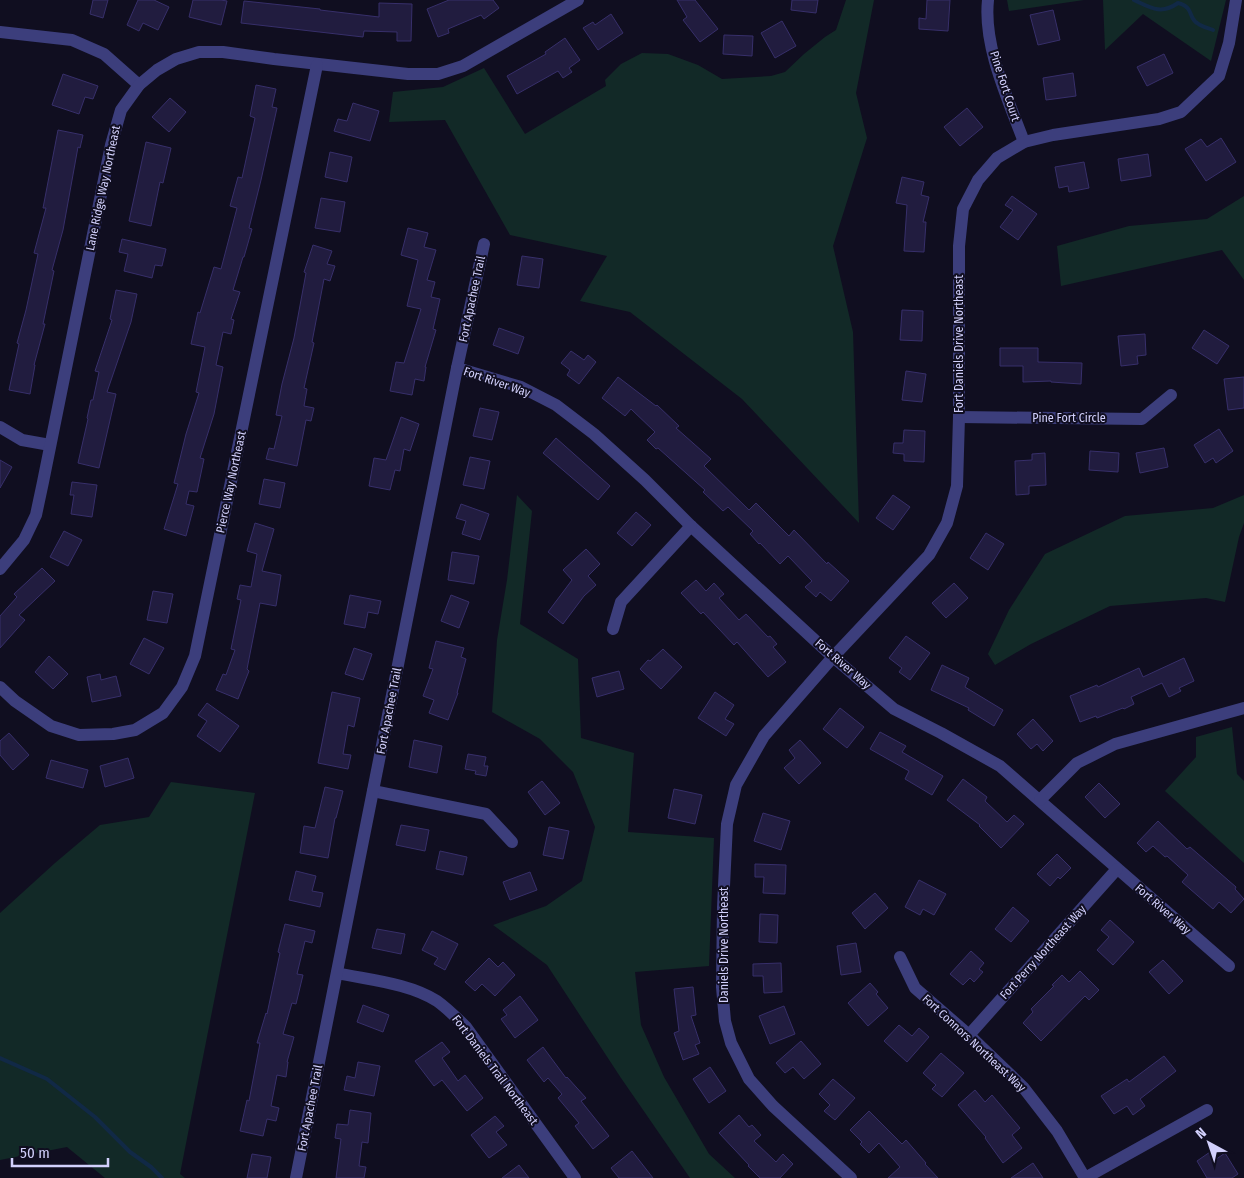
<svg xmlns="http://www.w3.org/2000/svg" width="1244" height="1178" viewBox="0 0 1244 1178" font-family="'Fira Sans Condensed',sans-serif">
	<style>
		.green { fill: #122927 }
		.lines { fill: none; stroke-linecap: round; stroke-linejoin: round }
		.stream { stroke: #112946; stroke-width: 4 }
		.building { fill: #211c3f; stroke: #372f6a }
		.street { stroke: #3c3e7c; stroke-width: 12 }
		.labels { text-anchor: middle; stroke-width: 4; stroke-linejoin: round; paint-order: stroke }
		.street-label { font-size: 12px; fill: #d2d0fc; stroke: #100e20 }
	</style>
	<rect width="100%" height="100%" fill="#100e20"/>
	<g class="green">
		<polygon points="846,0 874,0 856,93 867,138 833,246 853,332 859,523 742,399 630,312 580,301 607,256 510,235 445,120 389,122 393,92 443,87 484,68 525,134 606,86 605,80 621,64 642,53 668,54 698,65 722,79 771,76 785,72 804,54 825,37 836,30"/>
		<polygon points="1007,0 1084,0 1009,11"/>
		<polygon points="1103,0 1226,0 1211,61 1143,14 1105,50"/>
		<polygon points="1244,196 1244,280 1222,250 1061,286 1057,246 1129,226 1207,219"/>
		<polygon points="517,495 532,511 520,624 578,659 581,738 634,753 628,832 714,838 709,966 635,972 641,1025 664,1077 709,1154 735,1178 690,1178 621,1078 547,965 493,925 546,906 582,881 595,827 573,772 540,739 492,712 497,640 507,580"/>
		<polygon points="1244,495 1244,523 1239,537 1225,602 1206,598 1110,606 1031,644 995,665 988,654 1009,610 1045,554 1125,516 1213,508"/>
		<polygon points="1232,727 1237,774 1244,781 1244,863 1165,791 1196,757 1196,737"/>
		<polygon points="171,782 255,793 180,1174 185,1178 105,1178 67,1147 0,1160 0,913 55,863 100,825 149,817"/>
	</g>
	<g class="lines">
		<g class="stream">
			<path d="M1134,0c17,8 27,15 44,3 16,4 10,14 19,20 5,4 11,5 16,7"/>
			<polyline points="0,1058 47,1079 95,1117 130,1152 151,1167 162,1178"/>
		</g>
	</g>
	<g class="building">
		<polygon points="93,0 108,0 103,18 90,14"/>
		<polygon points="138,0 154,0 169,7 158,30 143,23 139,31 127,25"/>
		<polygon points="193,0 221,0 227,1 221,25 189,17"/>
		<polygon points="449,0 493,0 499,8 484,19 481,15 448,29 449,33 438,37 427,9"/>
		<polygon points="677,0 695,0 718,29 700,42 683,20 687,17"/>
		<polygon points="792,0 818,0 816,13 791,10"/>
		<polygon points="927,0 950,0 948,31 919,29 919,18 926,19"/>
		<polygon points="244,1 320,9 320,10 379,17 379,3 412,4 411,41 397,41 397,32 364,31 363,37 241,23"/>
		<polygon points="1053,10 1060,40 1038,45 1030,15"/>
		<polygon points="611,14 623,33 598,50 583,28 593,22 595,25"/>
		<polygon points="782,21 796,46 775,58 761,33"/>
		<polygon points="724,35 753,36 752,56 723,54"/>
		<polygon points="565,38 580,60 569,68 572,72 563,78 558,71 517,94 507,76 546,54 545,52"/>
		<polygon points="1164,54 1173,73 1147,86 1137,67"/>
		<polygon points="1073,73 1076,96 1046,100 1043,78"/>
		<polygon points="63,74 98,86 93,99 85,97 79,114 52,105"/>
		<polygon points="256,85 276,89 272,107 277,108 261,180 249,228 252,229 244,257 243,257 233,290 240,292 231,319 234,320 231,334 223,332 216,365 223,367 214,414 200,458 204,459 197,492 189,491 186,504 194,506 186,536 164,529 178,484 174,483 186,434 199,393 196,392 205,347 191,344 198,312 200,313 214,267 221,269 237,208 230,206 238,177 242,178 255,118 250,116"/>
		<polygon points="170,98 186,112 169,132 152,117"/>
		<polygon points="353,103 379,111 370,141 334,131 338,119 347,121"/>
		<polygon points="967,108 983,127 960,146 944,127"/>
		<polygon points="58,130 83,135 80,148 78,147 63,230 52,270 54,271 43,324 45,324 34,365 35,365 30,394 9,390 19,344 17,343 26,310 38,254 34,253 46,208 43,208"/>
		<polygon points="1221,138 1236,162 1206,181 1185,149 1201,139 1207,147"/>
		<polygon points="146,142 171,148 163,183 160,182 151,226 129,221"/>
		<polygon points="330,152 352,157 347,182 325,177"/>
		<polygon points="1148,154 1151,176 1121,181 1118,159"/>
		<polygon points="1084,162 1089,188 1069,192 1068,186 1059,188 1055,167"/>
		<polygon points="902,177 924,182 921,195 929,197 923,222 926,222 924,252 904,251 907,205 896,203"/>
		<polygon points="1012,196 1037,214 1018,240 1000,227 1013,210 1005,205"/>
		<polygon points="321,198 345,202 340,232 315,228"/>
		<polygon points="408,228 428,233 424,247 436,250 427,280 435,282 431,297 440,299 433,329 436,330 425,367 426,367 424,381 415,379 412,395 390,391 396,362 404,363 421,309 407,306 418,260 401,255"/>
		<polygon points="122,239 166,249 162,266 155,265 152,278 124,271 128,254 119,252"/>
		<polygon points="313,245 332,251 327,264 335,266 330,281 324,279 312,342 314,343 304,388 307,389 304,406 314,408 311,421 306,420 297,466 266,459 269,448 274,449 282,416 276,415 282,384 294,338 306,273 304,272"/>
		<polygon points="522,256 543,259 539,288 517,285"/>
		<polygon points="116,290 137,294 131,322 107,392 116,394 99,468 78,463 88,419 87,418 91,400 93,400 99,372 95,371 112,320 110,319"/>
		<polygon points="902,310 923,311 922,341 900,340"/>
		<polygon points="499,328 524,337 518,354 493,345"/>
		<polygon points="1204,330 1229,346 1217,364 1192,348"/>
		<polygon points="1145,334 1146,355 1137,356 1138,364 1121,366 1118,336"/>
		<polygon points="1000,348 1038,348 1038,362 1082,363 1081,384 1051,382 1051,381 1023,382 1023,366 1000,366"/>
		<polygon points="571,351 584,360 588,355 596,362 579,384 567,375 570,370 561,363"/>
		<polygon points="906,371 926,374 922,402 902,400"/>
		<polygon points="618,377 656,406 657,405 679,426 676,428 711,459 704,466 749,510 756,503 789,536 794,530 827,564 828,562 849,581 831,601 820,592 816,597 805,587 812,581 788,556 780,564 760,543 759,544 750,534 753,531 728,507 723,511 703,492 705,490 658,448 656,449 647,440 655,432 631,409 625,416 602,398"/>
		<polygon points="1244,377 1244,408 1228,410 1224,379"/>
		<polygon points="480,408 499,412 492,440 473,436"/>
		<polygon points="401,417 419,424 410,451 404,449 400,471 395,470 390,490 369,486 374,458 386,460"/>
		<polygon points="1219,429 1233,451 1216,463 1213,458 1205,463 1194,445"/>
		<polygon points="904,430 925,431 924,462 904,461 904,454 893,453 894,443 903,443"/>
		<polygon points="556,438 610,486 598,500 543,453"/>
		<polygon points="1164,448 1168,467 1140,473 1136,453"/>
		<polygon points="1090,451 1119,453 1118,472 1089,470"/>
		<polygon points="1045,453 1046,485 1029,486 1029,494 1016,495 1015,461 1032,460 1032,454"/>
		<polygon points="470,457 490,461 484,489 463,485"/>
		<polygon points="0,460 12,467 0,488"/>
		<polygon points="264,479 285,483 280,508 259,504"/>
		<polygon points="72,482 97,485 92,517 71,514 74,495 70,495"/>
		<polygon points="893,495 910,507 893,530 876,518"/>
		<polygon points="461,504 489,514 480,540 462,534 466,521 456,518"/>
		<polygon points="636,512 651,525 632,546 617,533"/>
		<polygon points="255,523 274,529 262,571 281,575 276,606 260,603 247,669 249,671 238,699 216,690 223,674 226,675 235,650 231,649 241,600 237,599 240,585 251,587 257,554 247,551"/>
		<polygon points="64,531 82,540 68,566 50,557"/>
		<polygon points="986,533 1004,544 988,570 970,558"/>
		<polygon points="586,549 600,564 588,576 596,585 584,596 563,624 548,612 572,580 563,570"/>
		<polygon points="452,552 479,556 474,584 448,580"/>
		<polygon points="42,568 55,581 19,615 25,620 0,648 0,616 17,597 14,594"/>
		<polygon points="696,580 706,591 714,583 724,594 719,598 739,620 746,614 768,637 770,636 777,644 773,647 786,662 768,677 737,642 734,645 703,612 701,614 681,593"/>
		<polygon points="954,583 968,598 946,618 932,603"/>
		<polygon points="153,591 173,594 167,623 147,620"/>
		<polygon points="350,595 381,601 378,614 368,612 365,628 344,624"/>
		<polygon points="451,595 469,602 459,628 441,621"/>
		<polygon points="906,636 930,653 910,680 899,672 902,668 889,658"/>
		<polygon points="144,638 164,648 149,674 130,664"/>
		<polygon points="436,641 464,648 461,657 466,659 457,693 458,693 448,720 429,713 434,700 423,696 433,669 429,668"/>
		<polygon points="354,648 372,654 363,680 345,674"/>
		<polygon points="663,649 682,667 661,689 640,669 648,660 650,661"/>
		<polygon points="49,656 68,674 53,689 35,672"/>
		<polygon points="1184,658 1194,681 1179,688 1181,691 1169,697 1162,683 1131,697 1134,704 1124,709 1123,708 1097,718 1096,716 1080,722 1070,696 1097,685 1098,687 1139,668 1143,677"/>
		<polygon points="942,665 969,678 965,687 1003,710 994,726 968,710 969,708 931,690"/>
		<polygon points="619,671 624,689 597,697 592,678"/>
		<polygon points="100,674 101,680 116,676 121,696 92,702 87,677"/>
		<polygon points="332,692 360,698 354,727 348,725 343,754 351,755 348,769 318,763"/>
		<polygon points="715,692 734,705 725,719 734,724 726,736 698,718"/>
		<polygon points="207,703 239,726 220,752 197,736 207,721 198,715"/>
		<polygon points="840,708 864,727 847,748 823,729"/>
		<polygon points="1033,719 1053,741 1043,751 1037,744 1031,749 1017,734"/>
		<polygon points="880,732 906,746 902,752 943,776 932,795 905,779 909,771 870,749"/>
		<polygon points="9,733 29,755 13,770 0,755 0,741"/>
		<polygon points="414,740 442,746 437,773 409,767"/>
		<polygon points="800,740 821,763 799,784 784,768 795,758 789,750"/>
		<polygon points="468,754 486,757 484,766 488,766 486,776 475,774 476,771 465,769"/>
		<polygon points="128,758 134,778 105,787 100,766"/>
		<polygon points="51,760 88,770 83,788 46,778"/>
		<polygon points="963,779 987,797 985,801 1007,822 1014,815 1024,824 1001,848 979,826 980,825 947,800"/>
		<polygon points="542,781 560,803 545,815 528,792"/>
		<polygon points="1099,783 1120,804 1105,818 1085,797"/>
		<polygon points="325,787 343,791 336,818 335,818 328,858 300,853 304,826 315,828"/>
		<polygon points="674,789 702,795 695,824 668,818"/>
		<polygon points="763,813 790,821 781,850 754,841"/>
		<polygon points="1158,821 1187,849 1190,847 1236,887 1235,889 1244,899 1231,913 1219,902 1213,909 1182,882 1188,875 1167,856 1165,857 1153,846 1146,852 1137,843"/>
		<polygon points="401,825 429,830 425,851 396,845"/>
		<polygon points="549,827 569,831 563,859 543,855"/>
		<polygon points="440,851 467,857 463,875 436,869"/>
		<polygon points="1057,854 1071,868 1060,879 1058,877 1050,886 1037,874"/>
		<polygon points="755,864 786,865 785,894 763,893 764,877 755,877"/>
		<polygon points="296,871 316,876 312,891 323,893 320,907 289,900"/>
		<polygon points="530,872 537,890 510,900 503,882"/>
		<polygon points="919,880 946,894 934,915 923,909 920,915 905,907"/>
		<polygon points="875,893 888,908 865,929 852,913"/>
		<polygon points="1013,907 1029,921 1011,942 995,929"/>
		<polygon points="760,914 778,915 777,943 759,942"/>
		<polygon points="1110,920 1134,942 1113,965 1097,950 1109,937 1101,930"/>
		<polygon points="285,924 315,931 312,943 305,941 297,974 303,975 296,1004 292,1003 283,1034 294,1037 287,1062 288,1062 286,1077 277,1075 271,1106 279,1108 276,1121 267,1119 263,1136 240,1131 247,1100 249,1101 260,1043 257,1043 266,1013 267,1014 280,953 278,952"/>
		<polygon points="377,929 405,934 401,954 372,948"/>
		<polygon points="432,931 458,944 445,970 434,964 438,958 422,950"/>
		<polygon points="856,943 861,972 841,975 837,946"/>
		<polygon points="971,951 984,963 979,969 983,972 974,982 970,978 963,985 950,974"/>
		<polygon points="489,958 498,967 503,962 515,975 495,996 482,984 475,991 465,982"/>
		<polygon points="1163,960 1183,981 1169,994 1149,972"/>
		<polygon points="781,963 782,992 764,993 763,976 753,976 753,964"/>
		<polygon points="1080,971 1099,990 1089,1000 1085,996 1041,1041 1023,1023 1033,1012 1031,1009 1054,986 1052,985 1062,975 1069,982"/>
		<polygon points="870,983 878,992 876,994 888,1008 868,1026 848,1003"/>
		<polygon points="693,987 696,1015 691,1016 700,1043 695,1045 699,1054 683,1060 674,1033 679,1031 674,989"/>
		<polygon points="520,996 538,1020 515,1038 501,1019 507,1015 503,1010"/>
		<polygon points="363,1005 389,1015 383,1032 357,1022"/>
		<polygon points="784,1006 795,1034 770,1044 759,1016"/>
		<polygon points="899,1025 912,1036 919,1028 929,1037 907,1062 884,1041"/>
		<polygon points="801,1041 821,1064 804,1079 793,1067 785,1073 776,1063"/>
		<polygon points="442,1042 450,1052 442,1058 458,1081 465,1075 483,1098 467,1111 442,1080 434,1086 415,1061"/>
		<polygon points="543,1047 566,1078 567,1077 586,1098 581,1101 609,1136 593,1149 575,1126 579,1123 558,1098 562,1094 548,1078 544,1082 527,1060"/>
		<polygon points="941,1053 964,1073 942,1097 932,1089 936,1085 923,1073"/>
		<polygon points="1164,1056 1176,1071 1140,1099 1145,1106 1133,1115 1127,1106 1114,1114 1101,1096 1127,1079 1129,1082"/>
		<polygon points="358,1062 380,1066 374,1096 344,1090 347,1076 355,1078"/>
		<polygon points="710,1067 726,1091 709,1103 693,1079"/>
		<polygon points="833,1079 855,1098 835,1120 824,1111 830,1105 819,1094"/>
		<polygon points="975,1090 985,1102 992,1095 1020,1128 1012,1135 1022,1148 1003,1163 985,1138 986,1137 958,1105"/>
		<polygon points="350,1110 371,1113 368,1143 362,1142 359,1166 366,1167 364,1178 336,1178 341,1139 335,1138 337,1124 348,1125"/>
		<polygon points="869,1111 902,1144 906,1140 926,1163 925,1164 938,1178 888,1178 900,1167 879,1143 869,1153 860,1144 862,1142 850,1130"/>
		<polygon points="739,1115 749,1127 752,1125 761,1135 754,1141 776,1162 783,1154 793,1164 780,1178 760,1178 748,1166 749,1165 719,1133"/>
		<polygon points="495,1116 504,1126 496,1132 507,1145 489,1158 471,1135"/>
		<polygon points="632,1151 653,1178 619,1178 611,1168"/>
		<polygon points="1210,1152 1215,1160 1225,1153 1238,1174 1232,1178 1207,1178 1197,1161"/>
		<polygon points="252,1154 271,1157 267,1178 247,1178"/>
		<polygon points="1033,1163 1043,1178 1011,1178"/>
		<polygon points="519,1165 529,1178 502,1178"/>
	</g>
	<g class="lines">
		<g class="street">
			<path d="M988,0c-5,46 20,99 36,142"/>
			<polyline points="0,32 72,40 104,54 139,85"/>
			<polyline points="457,368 521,387 556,405 594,434 645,480 691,526 833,657 894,709 941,733 1000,766 1229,966"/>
			<polyline points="959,417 1142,419 1171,395"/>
			<polyline points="0,427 22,440 50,445"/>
			<polyline points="0,569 24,540 36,515 43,482 111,145 121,110 139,85 157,70 176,59 199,52 223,52 274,59 408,74 438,74 463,66 578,0"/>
			<polyline points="613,629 621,602 691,526"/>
			<polyline points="0,687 15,701 51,726 79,735 113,734 135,730 163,713 182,687 195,656 317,65"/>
			<polyline points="373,791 486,814 512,842"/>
			<polyline points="1040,800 1077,763 1115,744 1244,708"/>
			<polyline points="900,957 915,988 969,1035 1023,1087 1057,1131 1085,1178"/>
			<path d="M337,973c32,7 72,10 100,28 11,8 20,17 29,26l109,151"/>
			<polyline points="969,1035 1117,869"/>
			<polyline points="296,1178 457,368 484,244"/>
			<polyline points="851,1178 773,1106 749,1079 731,1043 725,1021 722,987 723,907 727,824 736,785 764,736 833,657 929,555 947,523 957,486 959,417 959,246 963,209 978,180 997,158 1024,142 1053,135 1159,119 1181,112 1219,76 1229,43 1236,0"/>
			<polyline points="1085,1178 1207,1110"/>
		</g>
	</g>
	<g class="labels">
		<g class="street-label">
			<text transform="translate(1005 86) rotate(72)" y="4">Pine Fort Court</text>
			<text transform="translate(103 188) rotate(-78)" y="4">Lane Ridge Way Northeast</text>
			<text transform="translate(472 299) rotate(-78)" y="4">Fort Apachee Trail</text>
			<text transform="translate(959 344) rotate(-90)" y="4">Fort Daniels Drive Northeast</text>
			<text transform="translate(497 382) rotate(19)" y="4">Fort River Way</text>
			<text x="1069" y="422">Pine Fort Circle</text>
			<text transform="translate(231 482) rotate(-78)" y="4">Pierce Way Northeast</text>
			<text transform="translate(843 664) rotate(41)" y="4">Fort River Way</text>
			<text transform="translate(389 711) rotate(-79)" y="4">Fort Apachee Trail</text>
			<text transform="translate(1163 909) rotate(41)" y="4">Fort River Way</text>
			<text transform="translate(724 945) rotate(-90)" y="4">Daniels Drive Northeast</text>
			<text transform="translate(1043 952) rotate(-48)" y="4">Fort Perry Northeast Way</text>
			<text transform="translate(974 1043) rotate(43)" y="4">Fort Connors Northeast Way</text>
			<text transform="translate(495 1070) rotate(53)" y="4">Fort Daniels Trail Northeast</text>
			<text transform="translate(310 1108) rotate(-79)" y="4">Fort Apachee Trail</text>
		</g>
	</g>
	<g transform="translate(1209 1143) rotate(320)" stroke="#100e20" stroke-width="4" paint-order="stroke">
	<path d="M0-4L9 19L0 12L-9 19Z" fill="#d2d0fc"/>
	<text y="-8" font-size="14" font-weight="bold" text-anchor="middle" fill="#d2d0fc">N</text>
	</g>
	<path d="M12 1158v8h96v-8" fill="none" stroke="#d2d0fc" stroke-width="2.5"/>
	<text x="20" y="1158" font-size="15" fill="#d2d0fc" stroke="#100e20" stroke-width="4" paint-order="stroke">50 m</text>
</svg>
